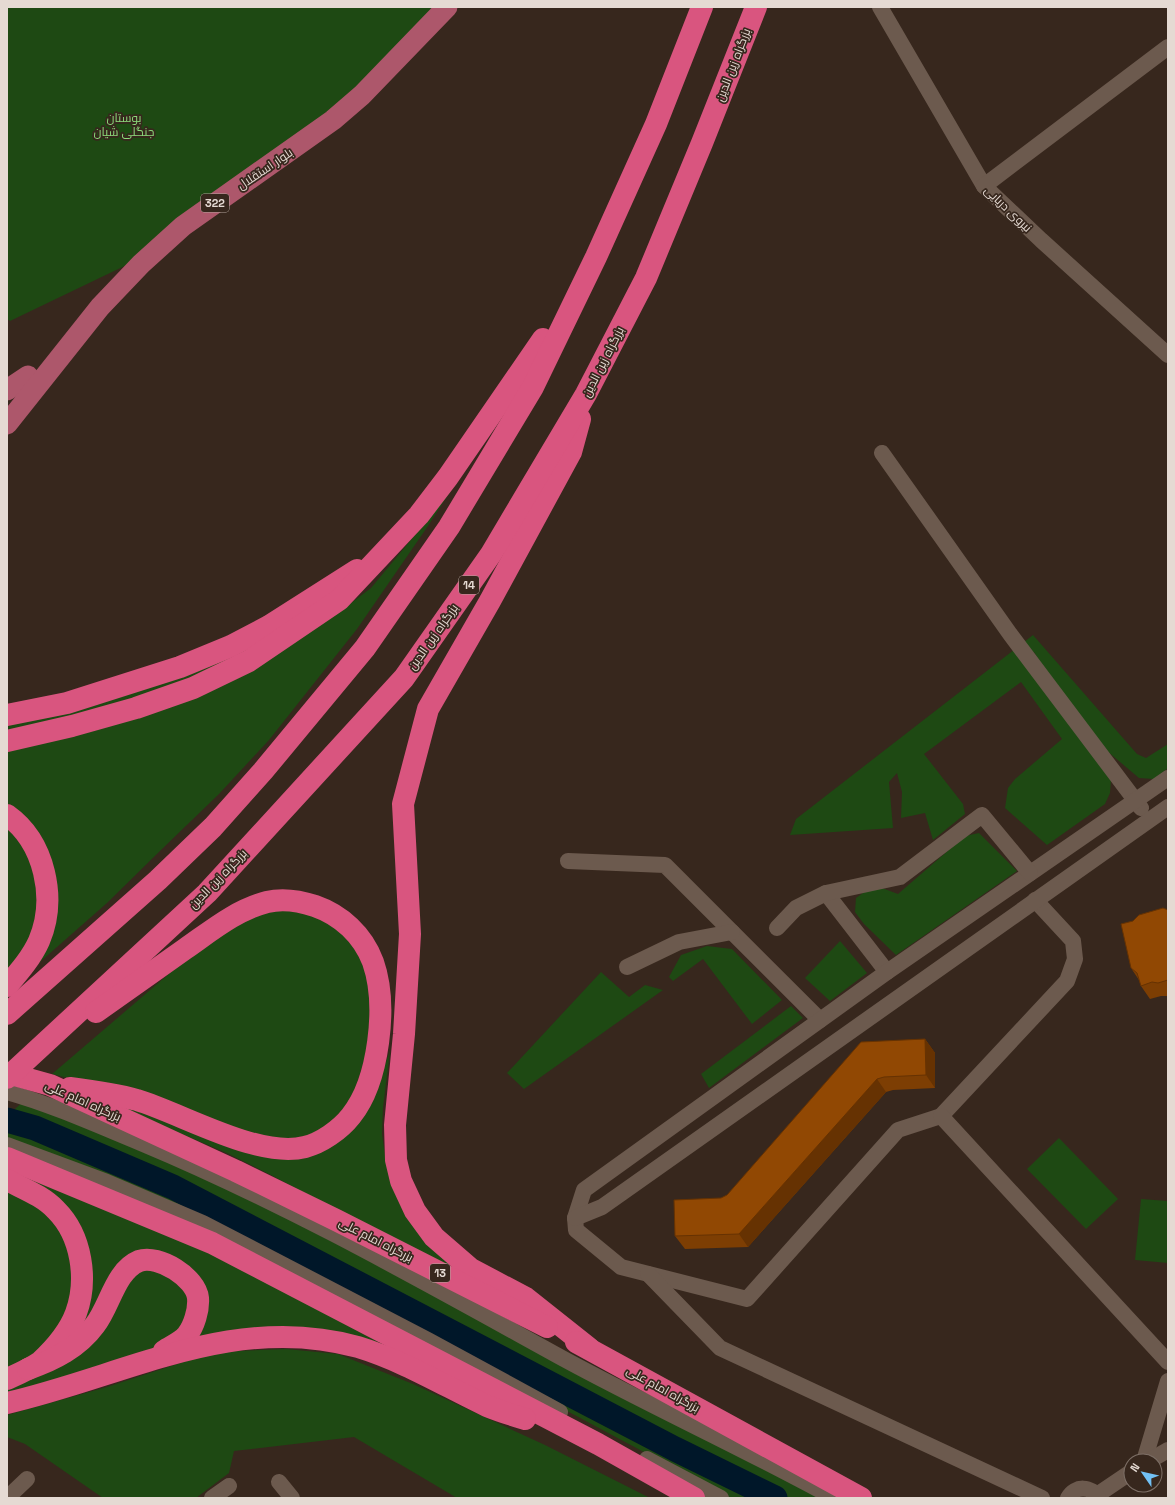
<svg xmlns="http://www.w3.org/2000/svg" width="1175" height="1505" viewBox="0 0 1175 1505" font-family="'Space Grotesk',Cairo,sans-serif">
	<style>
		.green { fill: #1e4913 }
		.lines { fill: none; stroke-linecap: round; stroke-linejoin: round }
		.river { stroke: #001729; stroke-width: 25 }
		.minor { stroke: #6c5a4e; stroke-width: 16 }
		.major { stroke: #ad576b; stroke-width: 21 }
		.highway { stroke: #d9557f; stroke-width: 22 }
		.wall { fill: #7d3e03 }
		.shaded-wall { fill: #663202 }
		.building { fill: #914803; stroke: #663202 }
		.labels { text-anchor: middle; stroke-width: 3.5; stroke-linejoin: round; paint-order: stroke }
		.shield { fill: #37271d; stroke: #b1a49c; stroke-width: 1 }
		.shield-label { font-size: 11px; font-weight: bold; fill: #e5dad3 }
		.street-label { font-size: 12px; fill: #e5dad3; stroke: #37271d }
		.park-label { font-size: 12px; fill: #8cda7b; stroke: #37271d }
	</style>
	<rect width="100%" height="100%" fill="#37271d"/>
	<g class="green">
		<polygon points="7,7 453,7 434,30 137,260 10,321 7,319"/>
		<polygon points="493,426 428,526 357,629 269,740 219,794 162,849 107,903 32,969 53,917 7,808 7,745 99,724 343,609 371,588 410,541"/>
		<polygon points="283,631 180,686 7,733 7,721"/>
		<polygon points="1033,635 1137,754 1146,758 1168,744 1168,768 1154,779 1139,778 1094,740 1058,691 1034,652 1024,663 1111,780 1110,793 1105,804 1047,845 1005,808 1008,788 1015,779 1062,739 1021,682 924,754 963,804 965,814 933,840 925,813 901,818 902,792 897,773 889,782 893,828 790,835 796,819"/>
		<polygon points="7,826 33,861 40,920 7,977"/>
		<polygon points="979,833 1017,871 896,955 864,924 855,912 856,898 874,885 898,894 965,836"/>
		<polygon points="295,907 347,933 368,970 372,1037 351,1101 320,1133 276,1141 145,1098 52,1074 177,967 245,917"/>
		<polygon points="840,941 867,973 830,1001 805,978"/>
		<polygon points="707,946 732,949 782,1000 752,1024 703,959 673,981 669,977 681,955"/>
		<polygon points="601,972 629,997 645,985 663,990 524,1089 507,1073"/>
		<polygon points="791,1006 803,1018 709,1088 701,1074"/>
		<polygon points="390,1051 383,1108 382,1134 385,1156 397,1196 544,1320 271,1175 229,1154 93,1096 287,1156 377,1086"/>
		<polygon points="25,1100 216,1180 819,1498 730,1498 481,1365 7,1142 7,1116"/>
		<polygon points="1059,1138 1118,1199 1086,1229 1027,1169"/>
		<polygon points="7,1171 95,1203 227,1261 477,1395 323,1332 7,1396 7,1384 58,1352 84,1249"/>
		<polygon points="7,1186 38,1201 64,1229 77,1286 55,1339 7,1372"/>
		<polygon points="1141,1199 1168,1201 1168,1263 1135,1260"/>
		<polygon points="286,1349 338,1354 413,1384 545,1445 650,1498 457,1498 354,1437 234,1451 229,1473 196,1498 103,1498 25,1444 7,1437 7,1415 107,1387 214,1352"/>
	</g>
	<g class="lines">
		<polyline class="river" points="7,1120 35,1128 173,1187 675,1449 775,1498"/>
		<g class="minor">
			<polyline points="880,7 984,186 1041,240 1168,355"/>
			<polyline points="984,186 1168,47"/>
			<polyline points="882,453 1010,634 1141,808"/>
			<polyline points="568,861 665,865 820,1020"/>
			<polyline points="826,893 887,972"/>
			<polyline points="1035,900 1073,941 1075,959 1067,981 941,1116 898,1130 747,1299 621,1267 576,1230 575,1218 584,1190 887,972 1168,778"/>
			<polyline points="777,928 796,908 826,893 900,877 982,815 1030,873"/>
			<polyline points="627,967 679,942 732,932"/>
			<path d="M7,1092c46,13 90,33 134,51 146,61 283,139 421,215 90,49 183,91 272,140"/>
			<polyline points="941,1116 1168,1362"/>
			<polyline points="7,1145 107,1182 203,1223 428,1340 560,1412"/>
			<polyline points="575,1218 602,1207 1168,807"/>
			<polyline points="648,1274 720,1348 1042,1498"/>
			<polyline points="647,1459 721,1498"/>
			<polyline points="1144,1461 1168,1381"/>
			<polyline points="1149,1461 1168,1450"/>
			<polyline points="279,1482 292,1498"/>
			<polyline points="1097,1495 1131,1472"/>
			<polyline points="7,1498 27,1479"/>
			<polyline points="212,1498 229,1486"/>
			<path d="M1068,1498c7,-13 24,-12 30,0"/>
		</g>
		<g class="major">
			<polyline points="7,390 28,376"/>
			<polyline points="7,424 100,307 141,264 183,226 333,120 362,95 447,7"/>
		</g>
		<g class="highway">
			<polyline points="580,419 571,452 490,601 428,709 403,804 410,934 404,1034 395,1125 396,1160 401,1181 415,1211 434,1237 471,1269 526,1298 589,1348"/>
			<polyline points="7,715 67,703 180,667 231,646 269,626 357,570"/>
			<polyline points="7,741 72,726 136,708 193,688 249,661 339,600 419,515 448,477 543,339"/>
			<path d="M7,815c38,27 50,84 32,126 -7,16 -20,31 -32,45"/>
			<polyline points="7,1014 158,880 213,827 263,771 365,648 449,527 533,387 596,257 656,124 702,7"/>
			<polyline points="7,1073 50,1085 236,1171 336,1220 547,1327"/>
			<polyline points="7,1078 207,893 404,678 491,554 586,394 646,278 702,143 756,7"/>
			<path d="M70,1088c23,3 45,6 67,12 46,14 122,59 168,47 16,-4 35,-17 46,-31 28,-35 37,-111 22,-154 -10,-27 -32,-47 -58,-56 -15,-5 -32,-8 -48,-4 -31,8 -56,29 -82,47 -30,21 -59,42 -89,63"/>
			<polyline points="7,1158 212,1243 598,1444 694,1498"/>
			<path d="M7,1180c17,9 36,16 49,30 26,26 32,70 20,103 -7,19 -22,36 -36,49 -10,7 -22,12 -33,17"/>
			<polyline points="576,1342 861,1498"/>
			<path d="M28,1369c26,-9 50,-21 67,-44 15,-19 20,-54 44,-64 20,-7 57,17 59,37 1,12 -4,28 -11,37 -5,7 -16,11 -23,16"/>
			<path d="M7,1403c118,-27 227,-91 351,-56 46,14 87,39 129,59 12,5 25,9 38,13"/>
		</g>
	</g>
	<g class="wall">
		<polygon points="1168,910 1168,996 1161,996 1150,999 1141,986 1139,980 1131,968"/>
		<polygon points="925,1039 935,1053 935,1088 893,1090 886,1092 748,1247 685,1249 675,1236 721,1198 727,1195"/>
	</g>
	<g class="shaded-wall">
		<polygon points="925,1039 935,1053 935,1088 926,1075"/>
		<polygon points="877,1079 886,1092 748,1247 739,1234"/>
	</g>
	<g class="building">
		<polygon points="1163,908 1168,910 1168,980 1158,983 1152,982 1141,986 1137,973 1131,968 1121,924 1133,921 1139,915"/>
		<polygon points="925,1039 926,1075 884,1077 877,1079 739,1234 675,1236 674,1200 721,1198 727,1195 861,1042"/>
	</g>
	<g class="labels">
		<g class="shield">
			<rect x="201" y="194" width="28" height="18" rx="3"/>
			<rect x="459" y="576" width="20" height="18" rx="3"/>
			<rect x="430" y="1264" width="20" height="18" rx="3"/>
		</g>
		<g class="shield-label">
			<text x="215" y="207">322</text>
			<text x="469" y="589">14</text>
			<text x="440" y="1277">13</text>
		</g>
		<g class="street-label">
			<text transform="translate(733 65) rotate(-69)" y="4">بزرگراه زین الدین</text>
			<text transform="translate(265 169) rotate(-34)" y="4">بلوار استقلال</text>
			<text transform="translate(1008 209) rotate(44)" y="4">نیروی دریایی</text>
			<text transform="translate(603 362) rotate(-63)" y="4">بزرگراه زین الدین</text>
			<text transform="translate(433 637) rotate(-55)" y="4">بزرگراه زین الدین</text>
			<text transform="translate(218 879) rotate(-46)" y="4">بزرگراه زین الدین</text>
			<text transform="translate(83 1101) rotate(24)" y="4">بزرگراه امام علی</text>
			<text transform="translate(376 1240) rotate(27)" y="4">بزرگراه امام علی</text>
			<text transform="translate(663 1389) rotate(29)" y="4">بزرگراه امام علی</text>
		</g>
		<g class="park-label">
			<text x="124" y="122">بوستان<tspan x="124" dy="14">جنگلی شیان</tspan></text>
		</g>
	</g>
	<rect width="1175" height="1505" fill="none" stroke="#e5dad3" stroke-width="16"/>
	<g transform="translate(1143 1473) rotate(304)"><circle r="19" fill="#37271d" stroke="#7d6f66"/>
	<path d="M0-3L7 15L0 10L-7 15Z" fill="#72c1f5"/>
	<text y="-6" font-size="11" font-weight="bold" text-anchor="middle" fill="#e5dad3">N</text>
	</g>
</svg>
